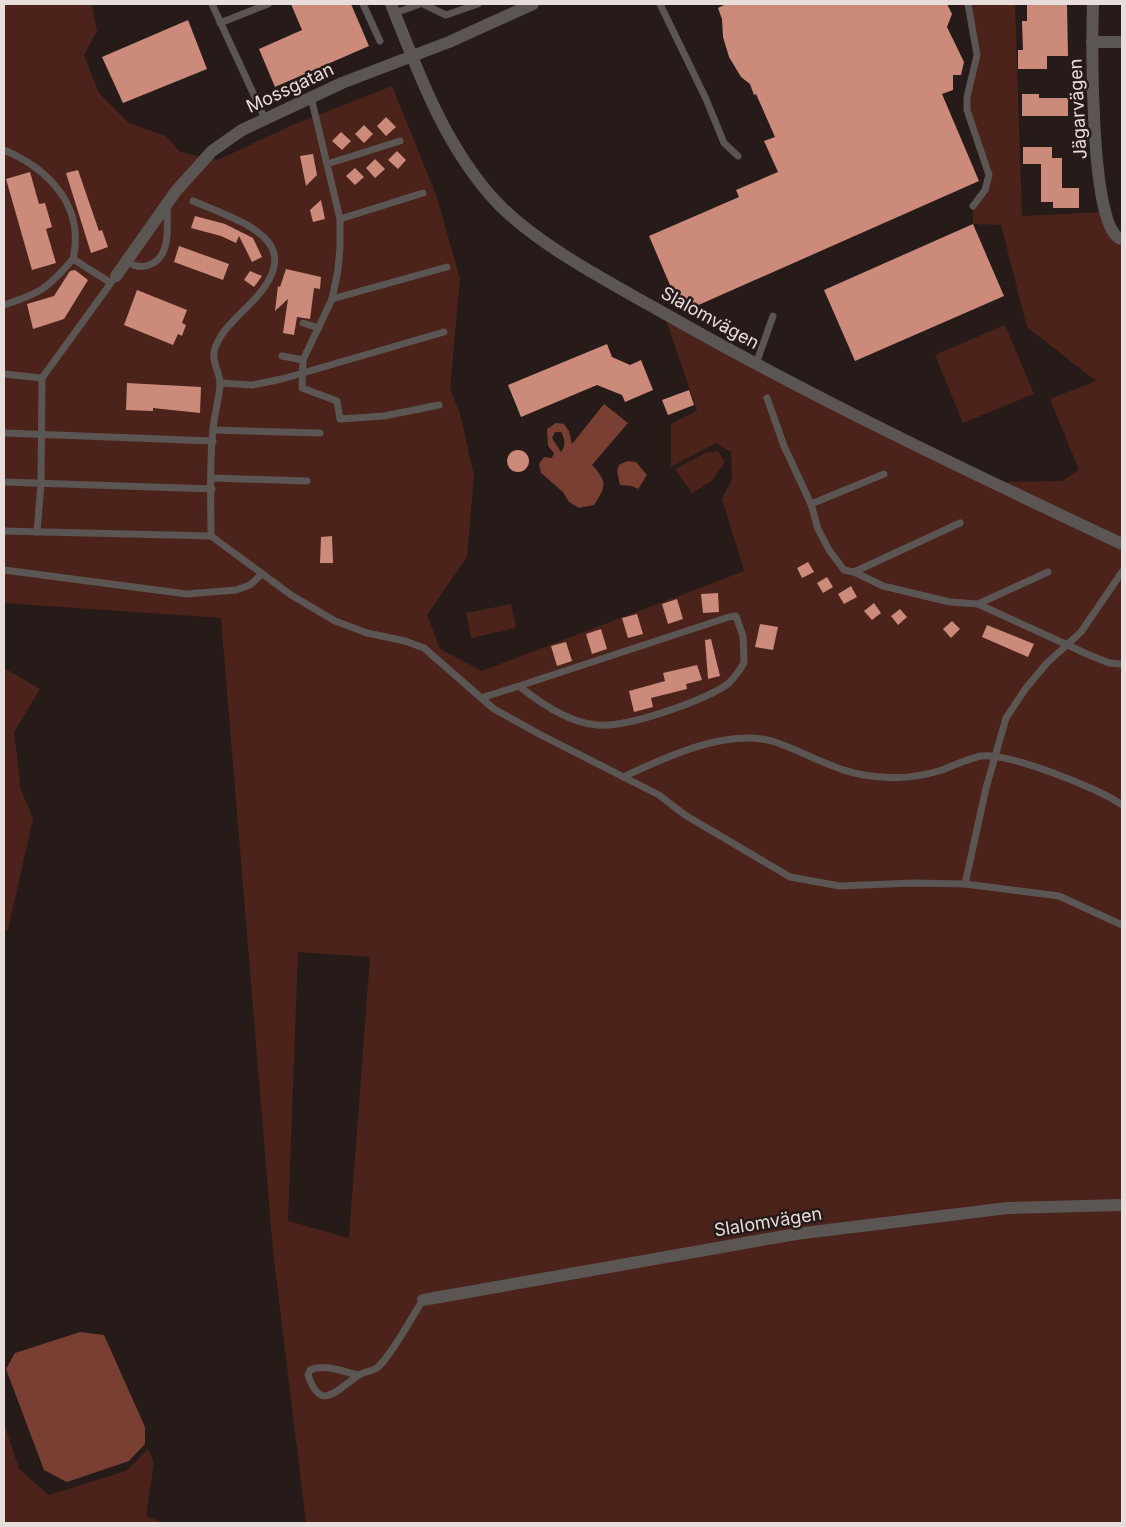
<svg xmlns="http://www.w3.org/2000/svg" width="1126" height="1527" viewBox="0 0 1126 1527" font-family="Inter,sans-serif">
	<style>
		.green { fill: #4b231b; fill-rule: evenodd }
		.water { fill: #793f32; fill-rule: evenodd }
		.building { fill: #cb8a7a }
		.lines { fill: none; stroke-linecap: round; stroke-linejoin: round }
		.service { stroke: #5b5553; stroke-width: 7 }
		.minor { stroke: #5b5553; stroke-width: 12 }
		.tertiary { stroke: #5b5553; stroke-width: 12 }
		.labels { text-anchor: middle; stroke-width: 5; stroke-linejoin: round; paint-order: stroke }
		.street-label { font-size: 18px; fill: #e7dedc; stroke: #261b18 }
	</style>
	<rect width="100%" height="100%" fill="#261b18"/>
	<g class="green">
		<path d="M4,4h88l5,27 -13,24 15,38 30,30 37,13 14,16 38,8 72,-34 102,-40 45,111 23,82 -10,110 10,24 14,63 -7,81 -40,58 13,34 42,22 262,-100 -22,-72 10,-20 -1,-27 -15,-9 -45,24v-43l26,-13 -33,-97 329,168 69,-1 17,-11 -29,-71 46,-18 -69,-54 -26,-102 -28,-1v-18l16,-26 -22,-70 8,-47 -7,-59h47l7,212 83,-4 17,27v1284h-816l-33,-272 -52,-633 -217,-15zM298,952l72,5 -21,281 -61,-17z"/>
		<polygon points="1005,325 1034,394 963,423 935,355"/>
		<polygon points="718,451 725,462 712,481 692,493 675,469 705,453"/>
		<polygon points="511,604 516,628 471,638 466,613"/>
		<polygon points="4,668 40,689 14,732 21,790 33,818 8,930 4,932"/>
		<polygon points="4,1423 19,1469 49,1495 126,1471 148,1449 154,1463 146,1516 163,1523 4,1523"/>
	</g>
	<g class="water">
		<path d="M604,404l24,19 -36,42c16,17 14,22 2,40l-15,3 -10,-6 -6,-10 -22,-19 -2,-9 5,-7 8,1 2,-5 -6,-7 -1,-17 9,-6 8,1 5,7 3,13zM555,432h6c4,7 5,14 0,20l-9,-14z"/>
		<polygon points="627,461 636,462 647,475 638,489 632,486 620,485 617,471 619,465"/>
		<polygon points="80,1332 104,1335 145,1427 145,1444 129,1461 67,1482 44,1470 6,1369 15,1353"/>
	</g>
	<g class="building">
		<polygon points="291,4 351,4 369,46 275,87 259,49 302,30"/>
		<polygon points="726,4 947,4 952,14 947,27 964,62 961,75 953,75 953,90 942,94 979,181 694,307 676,299 649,236 739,197 736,190 778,172 764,141 775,137 756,94 754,95 750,84 741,77 729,57 723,37 722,19 718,8"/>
		<polygon points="1027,4 1067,4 1068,56 1047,56 1047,69 1018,69 1018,50 1023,50 1022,21 1027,21"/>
		<polygon points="188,20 207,69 123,103 102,57"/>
		<polygon points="1022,94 1039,94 1039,98 1068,98 1068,116 1022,116"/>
		<polygon points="386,117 396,127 386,136 377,126"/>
		<polygon points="364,125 373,134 364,143 355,134"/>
		<polygon points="341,132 351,141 342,150 332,141"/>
		<polygon points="1023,147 1052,147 1052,158 1062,158 1062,188 1079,188 1079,208 1053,208 1053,202 1041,202 1041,164 1023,164"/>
		<polygon points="397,151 406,160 398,169 388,160"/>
		<polygon points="313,154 317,175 306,186 300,156"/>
		<polygon points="375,159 385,169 375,178 366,168"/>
		<polygon points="355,168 364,177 355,185 346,176"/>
		<polygon points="78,170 99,231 102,230 108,247 91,253 66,173"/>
		<polygon points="30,172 39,204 45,203 52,227 46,229 56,263 32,270 6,179"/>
		<polygon points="321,200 325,219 313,222 310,210"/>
		<polygon points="195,216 225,224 253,238 262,257 252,262 239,236 236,243 221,236 191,228"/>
		<polygon points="973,224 1004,296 855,361 824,290"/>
		<polygon points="179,246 229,264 223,280 174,262"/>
		<polygon points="286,269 321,277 320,289 314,288 310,319 297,317 294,335 283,333 288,299 275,311 278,286 280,287"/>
		<polygon points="75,270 88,280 64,319 33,329 27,304 54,296 70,271"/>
		<polygon points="250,271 262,276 254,287 244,280"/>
		<polygon points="137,290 187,310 182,323 186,325 182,336 178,334 173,345 124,325"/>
		<polygon points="607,344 612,357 630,365 641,360 653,390 625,402 622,395 597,385 521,417 508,385"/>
		<polygon points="127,383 201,387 200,413 153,408 153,411 126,410"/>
		<polygon points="689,390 694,405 668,415 662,400"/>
		<circle cx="518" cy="461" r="11"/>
		<polygon points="332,536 333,563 320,563 321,537"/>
		<polygon points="808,562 814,572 802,578 797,568"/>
		<polygon points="827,577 833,587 823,593 817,583"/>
		<polygon points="851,586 857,597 844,604 838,594"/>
		<polygon points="718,593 719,612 703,613 701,594"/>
		<polygon points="677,599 683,619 668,624 662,604"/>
		<polygon points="874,603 881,613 872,620 864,611"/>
		<polygon points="900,609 907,617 898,625 891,616"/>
		<polygon points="637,614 643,634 628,638 622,618"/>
		<polygon points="952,621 960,629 951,638 943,629"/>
		<polygon points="760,624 778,627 773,650 755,647"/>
		<polygon points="987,625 1034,644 1028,657 982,637"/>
		<polygon points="601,629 607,649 592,654 586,634"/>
		<polygon points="711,639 720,676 708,679 705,640"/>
		<polygon points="566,642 572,661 557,666 551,646"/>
		<polygon points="697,665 702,680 686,684 687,689 651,698 653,707 634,712 629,691 665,681 663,673"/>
	</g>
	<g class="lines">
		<g class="service">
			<polyline points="212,4 265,119"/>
			<polyline points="363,4 380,41"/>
			<polyline points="423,4 446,15 478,4"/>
			<polyline points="660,4 706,99 724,143 738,156"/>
			<polyline points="968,4 977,55 967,97 967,110 989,175 985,190 973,206"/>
			<polyline points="395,13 420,4"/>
			<polyline points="220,23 268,4"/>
			<polyline points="311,97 340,219 340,247 338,270 332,299 303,360 302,388 337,401 340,419 384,416 439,405"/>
			<path d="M4,150c45,19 81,56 69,109l38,24"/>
			<polyline points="327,164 400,141"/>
			<path d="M193,201c55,23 120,42 54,106 -12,12 -29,27 -33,45 -2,12 7,22 6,33 -1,15 -6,30 -7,45 -4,35 -2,71 -2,106"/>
			<polyline points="340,219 423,193"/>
			<path d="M126,261c8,5 14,7 23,4 23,-8 18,-40 18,-60"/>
			<polyline points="332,299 447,267"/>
			<path d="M4,305c37,-12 44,-17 69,-46"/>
			<polyline points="303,323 319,328"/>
			<polyline points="282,356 303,360"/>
			<polyline points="756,364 773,316"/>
			<polyline points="4,374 42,378"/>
			<polyline points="220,383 252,385 282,379 444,332"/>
			<polyline points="767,398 784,446 811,504 818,529 829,550 844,570 854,572 883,586 950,602 978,604 1087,654 1109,663 1122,664"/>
			<polyline points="213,430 320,433"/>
			<polyline points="4,433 213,441"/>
			<polyline points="212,478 307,481"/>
			<polyline points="4,482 212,489"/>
			<polyline points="811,504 884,474"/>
			<polyline points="4,531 211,536 291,595 335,621 367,633 405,641 424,648 494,709 541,735 659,795 685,815 790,877 840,886 913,883 965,884 986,788 1006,718 1026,688 1047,663 1081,632 1122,572"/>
			<polyline points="37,532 41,483 42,378 116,276"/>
			<polyline points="4,570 187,594 236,590 250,585 262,574"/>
			<polyline points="854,572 960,523"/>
			<polyline points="978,604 1048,572"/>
			<path d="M481,698l38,-12c21,17 50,37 78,39 30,3 102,-23 128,-39 8,-5 14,-15 19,-23l-1,-27 -7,-20 -7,1 -210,69"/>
			<path d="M623,777c41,-19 105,-50 152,-35 38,13 64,33 107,35 20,2 41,-1 60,-7 13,-5 25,-11 39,-14 26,-4 120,33 141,49"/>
			<polyline points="965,884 1059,896 1122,925"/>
			<path d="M359,1375c-16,-3 -34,-12 -49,-5l-2,5c13,39 29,14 51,0 5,-3 13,-4 18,-7 15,-13 34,-50 46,-68"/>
		</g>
		<g class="minor">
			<path d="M1093,4c-1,32 -4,230 29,235"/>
			<polyline points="1092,42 1122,42"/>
			<polyline points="116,276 176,191 212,151 242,130 342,83 449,42 533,4"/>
		</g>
		<g class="tertiary">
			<path d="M391,4c27,67 51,136 100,192 40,46 118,86 171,116 149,85 305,159 460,232"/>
			<polyline points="423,1300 796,1234 1007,1208 1122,1205"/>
		</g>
	</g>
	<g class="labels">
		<g class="street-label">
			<text transform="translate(290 88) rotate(-25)" y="6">Mossgatan</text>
			<text transform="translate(1078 109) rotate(-93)" y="6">Jägarvägen</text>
			<text transform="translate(710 318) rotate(29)" y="6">Slalomvägen</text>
			<text transform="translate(768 1222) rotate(-9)" y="6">Slalomvägen</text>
		</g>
	</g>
	<rect width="1126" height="1527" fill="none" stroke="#e7dedc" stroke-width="10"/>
</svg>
